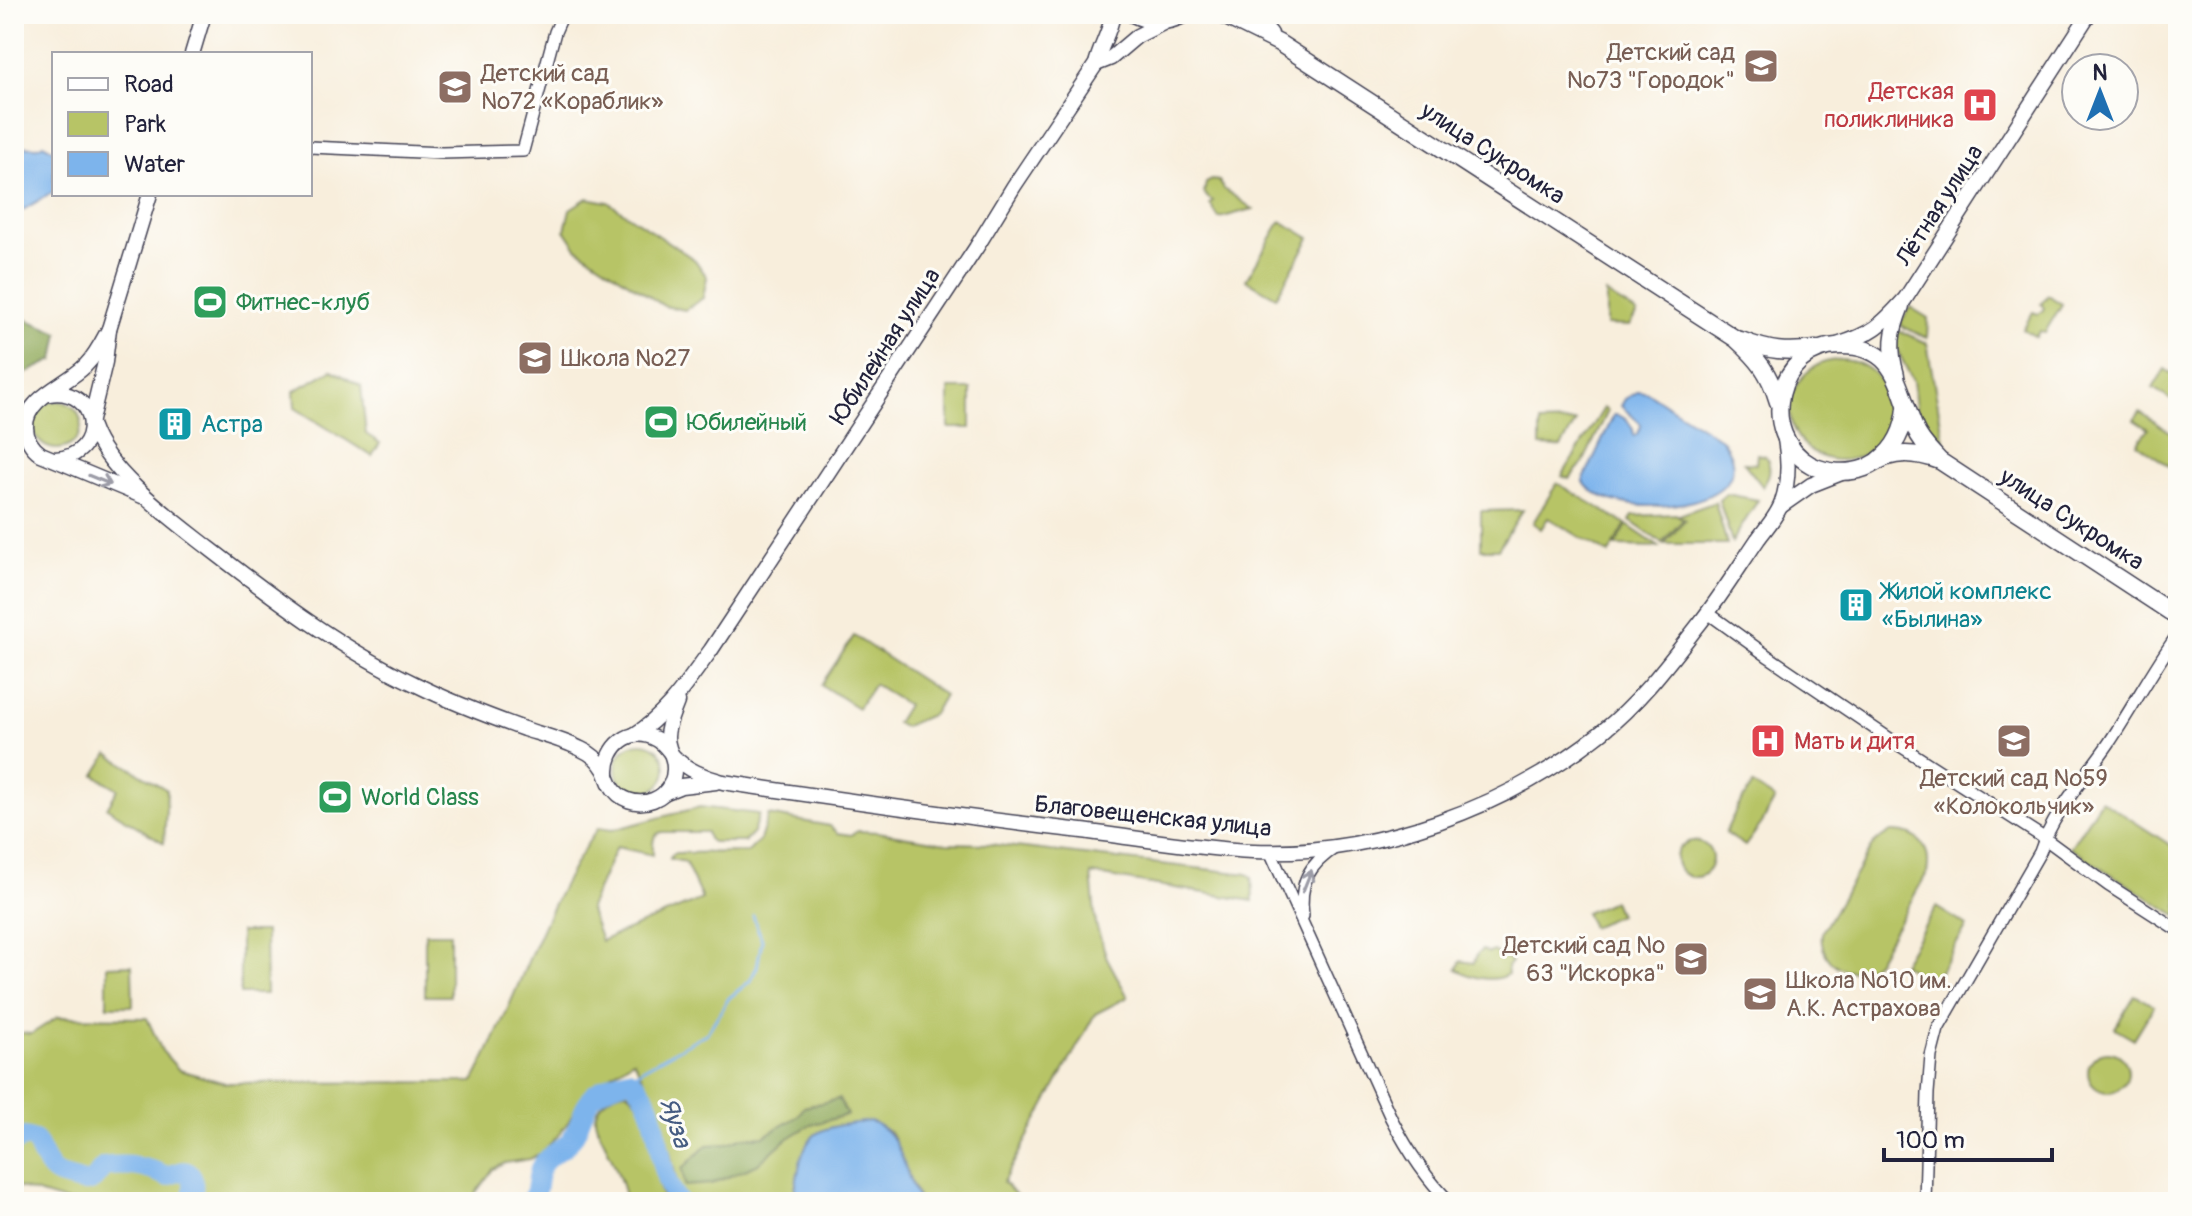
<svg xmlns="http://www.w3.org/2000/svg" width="2192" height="1216" viewBox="0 0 2192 1216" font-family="Pangolin,sans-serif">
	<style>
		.green { fill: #b7c466; stroke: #6c7350; stroke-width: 2 }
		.forest { fill: #91aa5b; stroke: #5a664b; stroke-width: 2 }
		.water { fill: #7db4ec; stroke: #506b94; stroke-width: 2 }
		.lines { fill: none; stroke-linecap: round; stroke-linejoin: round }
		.stream { stroke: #7db4ec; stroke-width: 3 }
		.river { stroke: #7db4ec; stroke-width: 20 }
		.minor-casing { stroke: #424153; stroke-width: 14 }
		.tertiary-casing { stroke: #424153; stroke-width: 17 }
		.secondary-casing { stroke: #424153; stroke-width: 19 }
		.minor { stroke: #fff; stroke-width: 11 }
		.tertiary { stroke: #fff; stroke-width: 14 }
		.secondary { stroke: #fff; stroke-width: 16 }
		.oneway { stroke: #9c9ca7 }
		.labels { text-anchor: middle; stroke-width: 6; stroke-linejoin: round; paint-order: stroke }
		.education-label { font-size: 24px; fill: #785e54; stroke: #fdfcf7; text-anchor: start }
		.health-label { font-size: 24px; fill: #be3a42; stroke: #fdfcf7; text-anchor: end }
		.street-label { font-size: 24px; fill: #22223b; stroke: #fdfcf7 }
		.leisure-label { font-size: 24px; fill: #27864d; stroke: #fdfcf7; text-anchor: start }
		.culture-label { font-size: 24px; fill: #0d838f; stroke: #fdfcf7; text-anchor: start }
		.water-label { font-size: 26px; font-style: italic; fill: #465c82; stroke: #fdfcf7 }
	</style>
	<rect width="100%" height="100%" fill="#fdfcf7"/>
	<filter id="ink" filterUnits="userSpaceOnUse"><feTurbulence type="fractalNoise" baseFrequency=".0125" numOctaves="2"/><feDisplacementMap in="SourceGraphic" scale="16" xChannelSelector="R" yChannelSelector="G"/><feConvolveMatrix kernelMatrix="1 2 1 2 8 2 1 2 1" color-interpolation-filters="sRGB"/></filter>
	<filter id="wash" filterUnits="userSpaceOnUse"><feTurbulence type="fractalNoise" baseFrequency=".006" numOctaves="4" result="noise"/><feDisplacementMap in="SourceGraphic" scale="32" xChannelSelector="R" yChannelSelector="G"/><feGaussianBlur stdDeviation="1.8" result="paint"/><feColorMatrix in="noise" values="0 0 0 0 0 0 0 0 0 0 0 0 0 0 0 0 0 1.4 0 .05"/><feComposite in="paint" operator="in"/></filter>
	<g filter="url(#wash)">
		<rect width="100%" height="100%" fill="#f8eedc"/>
		<g class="green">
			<polygon points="1212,180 1219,181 1224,189 1253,209 1219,218 1210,204 1213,201 1208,198 1204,193 1206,183"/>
			<polygon points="587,198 608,202 695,260 707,277 703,298 685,310 664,306 577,248 565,230 570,209"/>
			<polygon points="1281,221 1310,238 1276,297 1246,280"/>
			<polygon points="1606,294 1637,313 1629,326 1606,325"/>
			<polygon points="2048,295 2062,304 2045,332 2039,331 2036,337 2023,329 2033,312 2038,314 2043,311 2044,308 2041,304"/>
			<polygon points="1910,307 1928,318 1927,338 1899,325"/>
			<polygon points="1896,329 1927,343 1944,441 1938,447 1917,418 1913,381 1897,350"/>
			<circle cx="1840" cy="410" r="50"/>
			<polygon points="2165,369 2178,378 2178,404 2153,388"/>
			<polygon points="332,370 361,386 366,434 380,443 372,456 295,408 294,391"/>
			<rect x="949" y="389" width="22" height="39"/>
			<circle cx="57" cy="425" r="24"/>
			<polygon points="1604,408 1608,411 1583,463 1569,479 1562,476"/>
			<polygon points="2140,412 2178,437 2178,472 2137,444 2148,429 2134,420"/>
			<polygon points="1576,422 1561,447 1540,446 1540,423"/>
			<path d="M1757,454l8,2c8,12 4,20 -2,31l-19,-24 12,1z"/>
			<polygon points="1557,483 1626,524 1609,554 1548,518 1541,529 1533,523"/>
			<polygon points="1726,494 1758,500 1732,542 1719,500"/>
			<polygon points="1715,502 1727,544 1664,544 1685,520 1679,515"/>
			<polygon points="1523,510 1498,549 1481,549 1481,511"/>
			<polygon points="1676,514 1683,520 1662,543 1630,521 1633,516"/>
			<polygon points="1627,525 1659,547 1615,546"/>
			<polygon points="854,636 944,695 933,714 903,727 896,723 907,705 874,684 858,708 821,685"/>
			<circle cx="641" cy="768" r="25"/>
			<polygon points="108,754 167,790 164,843 107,808 118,789 95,775"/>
			<polygon points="1753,785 1775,799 1762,823 1745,846 1725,833 1737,808"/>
			<polygon points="2101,800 2178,850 2178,916 2070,848"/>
			<path d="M700,807l59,7 -6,19 -9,9h-32l-4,-3 -2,-7h-44c-11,2 -9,13 -9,23l-37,-8 -27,61 12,33 101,-42 -17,-37 -15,-3 1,-4 4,-2 73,-1 12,-12 8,-25 62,11 8,7 13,2 7,-4 20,1 68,11 43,1 258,30 5,3 1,24 -162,-27 5,51 11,33 21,39 -33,17 -92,168 20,20h-104l-28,-69 -21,-12 -16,4 -54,42 -8,35h-99l-7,-3 -7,-9 -15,-62 -19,-47 -12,-21 -40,27 -14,15 -10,19 -13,17 -15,15 -11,6 -25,4 -12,6 -24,33h-402l-53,-16v-154l17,2 27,-17 89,1 15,33 17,19 46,13 248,-1c45,-83 70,-177 125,-254l14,2z"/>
			<path d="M1891,832c27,-1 41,15 36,41l-51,89c-25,21 -58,2 -54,-30l52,-89z"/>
			<circle cx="1694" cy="859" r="18"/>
			<polygon points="1613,901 1619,915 1592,927 1585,913"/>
			<polygon points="1936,907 1967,926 1933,983 1902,964"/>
			<polygon points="240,932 265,932 266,994 240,994"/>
			<rect x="425" y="933" width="25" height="63"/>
			<path d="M1482,950l7,3 5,-2 17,11 -4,5 1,7c-14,9 -37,4 -51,-5l4,-8 13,2 3,-9z"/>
			<polygon points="132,965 133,1006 107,1006 107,966"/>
			<polygon points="2135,995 2154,1006 2134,1039 2115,1028"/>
			<circle cx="2108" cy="1072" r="20"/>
			<path d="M626,1091c30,15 24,83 39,111h-39c-3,-19 -11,-37 -19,-54 -3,-10 -12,-20 -12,-30 0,-14 18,-26 31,-27z"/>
		</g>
		<g class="forest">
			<polygon points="14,314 59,333 54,360 24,374 14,386"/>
			<polygon points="839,1099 847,1115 810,1125 784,1141 757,1165 711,1184 685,1186 682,1169 707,1145 726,1144 741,1138 764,1136 798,1116 804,1107"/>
		</g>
		<g class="water">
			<path d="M43,144l11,6v42c-15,7 -26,16 -40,23v-69l24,1z"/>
			<path d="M1639,391l9,2 73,46c4,6 10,13 11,22 10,51 -125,60 -149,20l31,-66c11,0 20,11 20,21l4,-2 3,-8 -1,-3 -19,-17 4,-7z"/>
			<path d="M870,1121c34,12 33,52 49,81h-127c7,-21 5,-58 27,-70 15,-8 35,-8 51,-11z"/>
		</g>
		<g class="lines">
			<polyline class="stream" points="629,1079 644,1068 707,1033 729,998 750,981 757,967 762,940 753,916"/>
			<g class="river">
				<path d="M14,1143l11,-6 10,3c5,9 10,26 20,33 7,4 29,12 36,8 5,-3 8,-10 13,-14 20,-4 44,0 62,9 5,-1 8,-3 13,-4 19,-5 14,20 13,30"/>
				<path d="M529,1202c11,-11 6,-22 12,-35 5,-11 19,-16 27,-24 13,-14 13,-32 22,-44 8,-10 28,-17 39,-20 36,20 24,97 50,123"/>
			</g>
		</g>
	</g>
	<g filter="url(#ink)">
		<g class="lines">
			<defs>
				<g id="minor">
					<polyline points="310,147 442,153 523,151 555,32 563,14"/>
					<polyline points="1708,613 1769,657 1896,743 2044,838 2108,885 2178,930"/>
					<path d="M1270,851l121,267c16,31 34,60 59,84"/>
					<path d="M1303,916c-4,-33 5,-51 33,-69"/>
					<path d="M1925,1202l3,-109 3,-37 7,-27 102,-177c12,-38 47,-77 69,-109 24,-36 44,-74 69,-109"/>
				</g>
				<g id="tertiary">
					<polyline points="192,54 204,14"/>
					<polyline points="1096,64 1111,58 1137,36 1167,21"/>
					<path d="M109,329c-7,13 -13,26 -24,37 -19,19 -60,32 -59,61 0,12 5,20 15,27l101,42"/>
					<path d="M1837,345c35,-11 44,-19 68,-46l184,-285"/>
					<path d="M1897,375c-8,-27 -6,-42 5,-69"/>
					<path d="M49,394c51,-8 58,62 6,65"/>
					<polyline points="91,420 105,362 109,329 150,194"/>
					<path d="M92,427c15,45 80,92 117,121 66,51 132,101 208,137 34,17 71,31 107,44 19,6 39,11 57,20 9,4 18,11 23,20 3,5 4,11 7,16 8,15 26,21 42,15 16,-6 24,-23 20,-40 -2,-8 -6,-14 -6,-23 0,-12 6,-24 10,-35"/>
					<polyline points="1781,506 1811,485 1844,472"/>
					<path d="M634,735c33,-20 54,-54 77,-85l265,-402 38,-62 82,-122c4,-17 14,-32 17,-50"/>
					<path d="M607,773c-1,-26 23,-48 49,-34 8,4 12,11 17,17 12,13 33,22 50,26 119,18 239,35 359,49 56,7 116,18 171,20 123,5 254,-43 349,-119 38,-30 68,-71 98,-109 21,-27 39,-56 58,-84 8,-11 20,-24 24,-37 7,-21 7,-41 3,-63"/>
					<polyline points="666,792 681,786 716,782"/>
				</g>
				<g id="secondary">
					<path d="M1133,14c17,9 35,9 52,0"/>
					<path d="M1220,14l59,29 457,296c23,21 33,33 42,63"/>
					<polyline points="1252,14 1270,34"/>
					<path d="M1741,340c28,11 45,13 75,9"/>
					<path d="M1879,460c17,-13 25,-30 27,-52"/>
					<path d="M1940,461c-16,-6 -36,-10 -53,-4 -8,3 -15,8 -22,11 -17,6 -38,5 -54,-3 -54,-30 -35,-119 29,-119 58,-1 57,42 75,82 5,13 16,23 25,33l238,156"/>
				</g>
			</defs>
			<use href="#minor" class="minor-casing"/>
			<use href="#tertiary" class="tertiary-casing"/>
			<use href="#secondary" class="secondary-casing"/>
			<use href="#minor" class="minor"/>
			<use href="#tertiary" class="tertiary"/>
			<use href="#secondary" class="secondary"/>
		</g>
		<defs><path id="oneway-shaft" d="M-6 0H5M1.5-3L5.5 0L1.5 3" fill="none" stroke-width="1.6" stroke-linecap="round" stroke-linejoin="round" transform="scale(2)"/></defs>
		<g class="oneway">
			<use href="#oneway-shaft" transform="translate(100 480) rotate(22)"/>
			<use href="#oneway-shaft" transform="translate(1307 881) rotate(-68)"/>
		</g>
	</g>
	<defs>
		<symbol id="school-square" viewBox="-11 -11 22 22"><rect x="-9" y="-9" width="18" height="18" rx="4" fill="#8d6e63" stroke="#fdfcf7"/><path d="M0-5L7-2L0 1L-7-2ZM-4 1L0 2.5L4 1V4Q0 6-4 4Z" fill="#fff"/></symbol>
		<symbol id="hospital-square" viewBox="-11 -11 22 22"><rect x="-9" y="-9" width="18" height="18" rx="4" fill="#e0444e" stroke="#fdfcf7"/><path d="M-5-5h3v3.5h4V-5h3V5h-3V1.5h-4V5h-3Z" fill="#fff"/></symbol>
		<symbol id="stadium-square" viewBox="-11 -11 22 22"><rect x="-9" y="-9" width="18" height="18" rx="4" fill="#2e9e5b" stroke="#fdfcf7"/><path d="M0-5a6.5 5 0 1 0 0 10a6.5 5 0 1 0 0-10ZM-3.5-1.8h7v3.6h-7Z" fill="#fff"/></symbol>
		<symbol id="building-square" viewBox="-11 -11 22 22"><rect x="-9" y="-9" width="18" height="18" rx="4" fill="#0f9aa8" stroke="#fdfcf7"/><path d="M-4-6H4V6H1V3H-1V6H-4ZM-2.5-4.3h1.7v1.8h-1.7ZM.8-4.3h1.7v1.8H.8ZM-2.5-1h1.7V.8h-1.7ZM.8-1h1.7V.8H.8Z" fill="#fff"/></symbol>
	</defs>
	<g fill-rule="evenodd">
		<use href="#school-square" x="1741" y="46" width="40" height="40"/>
		<use href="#school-square" x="435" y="67" width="40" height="40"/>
		<use href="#hospital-square" x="1960" y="85" width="40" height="40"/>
		<use href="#stadium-square" x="190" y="282" width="40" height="40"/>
		<use href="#school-square" x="515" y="338" width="40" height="40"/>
		<use href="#stadium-square" x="641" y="402" width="40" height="40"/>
		<use href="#building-square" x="155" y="404" width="40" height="40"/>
		<use href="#building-square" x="1836" y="585" width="40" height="40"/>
		<use href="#hospital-square" x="1748" y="721" width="40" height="40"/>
		<use href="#school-square" x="1994" y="721" width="40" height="40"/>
		<use href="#stadium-square" x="315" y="777" width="40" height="40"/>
		<use href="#school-square" x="1671" y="939" width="40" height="40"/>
		<use href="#school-square" x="1740" y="974" width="40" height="40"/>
	</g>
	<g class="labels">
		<g class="education-label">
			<text x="1735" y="60" text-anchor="end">Детский сад<tspan x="1735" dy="28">№73 "Городок"</tspan></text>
			<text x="481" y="81">Детский сад<tspan x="481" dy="28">№72 «Кораблик»</tspan></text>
			<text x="561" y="366">Школа №27</text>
			<text x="2014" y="786" text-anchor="middle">Детский сад №59<tspan x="2014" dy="28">«Колокольчик»</tspan></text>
			<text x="1665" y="953" text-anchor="end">Детский сад №<tspan x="1665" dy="28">63 "Искорка"</tspan></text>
			<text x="1786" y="988">Школа №10 им.<tspan x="1786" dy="28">А.К. Астрахова</tspan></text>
		</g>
		<g class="health-label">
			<text x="1954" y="99">Детская<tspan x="1954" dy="28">поликлиника</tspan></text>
			<text x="1794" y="749" text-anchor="start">Мать и дитя</text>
		</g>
		<g class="street-label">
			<text transform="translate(1493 153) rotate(33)" y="8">улица Сукромка</text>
			<text transform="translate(1939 205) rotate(-57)" y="8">Лётная улица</text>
			<text transform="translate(885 346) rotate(-57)" y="8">Юбилейная улица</text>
			<text transform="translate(2072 519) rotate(33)" y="8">улица Сукромка</text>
			<text transform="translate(1153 816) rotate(6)" y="8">Благовещенская улица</text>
		</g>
		<g class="leisure-label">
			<text x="236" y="310">Фитнес-клуб</text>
			<text x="687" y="430">Юбилейный</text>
			<text x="361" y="805">World Class</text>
		</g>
		<g class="culture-label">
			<text x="201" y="432">Астра</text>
			<text x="1882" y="599">Жилой комплекс<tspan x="1882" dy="28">«Былина»</tspan></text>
		</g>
		<g class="water-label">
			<text transform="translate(676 1122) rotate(72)" y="9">Яуза</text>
		</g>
	</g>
	<rect width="2192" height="1216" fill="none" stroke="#fdfcf7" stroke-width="48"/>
	<rect x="52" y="52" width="260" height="144" fill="#fdfcf7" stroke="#a5a5ac" stroke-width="2"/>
	<rect x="68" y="78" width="40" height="12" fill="#ffffff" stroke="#a5a5ac" stroke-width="2"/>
	<text x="124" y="92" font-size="24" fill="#22223b">Road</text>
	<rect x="68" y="112" width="40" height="24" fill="#b7c466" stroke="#a5a5ac" stroke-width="2"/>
	<text x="124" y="132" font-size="24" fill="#22223b">Park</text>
	<rect x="68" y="152" width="40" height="24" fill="#7db4ec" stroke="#a5a5ac" stroke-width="2"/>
	<text x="124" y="172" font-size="24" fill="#22223b">Water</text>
	<g transform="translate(2100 92)"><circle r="38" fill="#fdfcf7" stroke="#a5a5ac" stroke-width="2"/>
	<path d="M0-6L14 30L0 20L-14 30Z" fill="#1f6fb2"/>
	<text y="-12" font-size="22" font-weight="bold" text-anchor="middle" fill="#22223b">N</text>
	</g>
	<path d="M1884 1148v12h168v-12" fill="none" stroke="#22223b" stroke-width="4"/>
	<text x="1896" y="1148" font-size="24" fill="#22223b" stroke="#fdfcf7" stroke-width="6" paint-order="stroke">100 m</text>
</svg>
